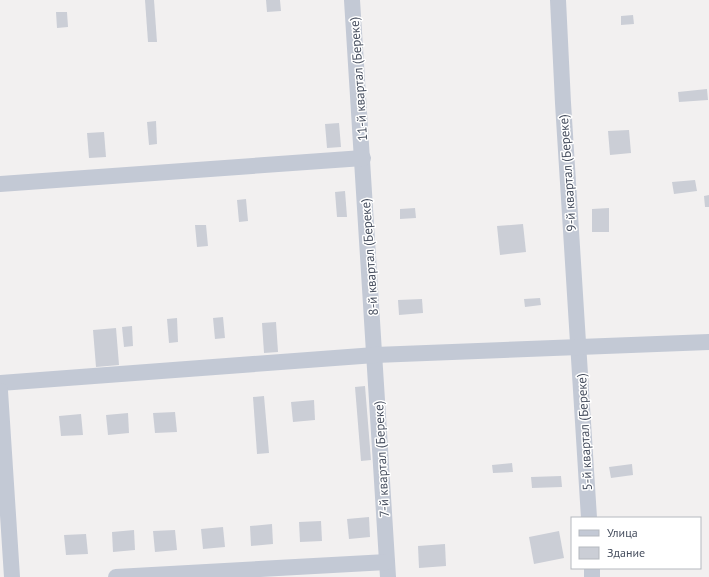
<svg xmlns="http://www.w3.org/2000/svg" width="709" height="577" viewBox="0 0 709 577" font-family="'PT Sans',sans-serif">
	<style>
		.building { fill: #cbced6 }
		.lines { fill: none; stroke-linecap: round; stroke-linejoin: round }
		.minor { stroke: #c3c9d5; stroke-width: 16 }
		.labels { text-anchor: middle; stroke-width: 3; stroke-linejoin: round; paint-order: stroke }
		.street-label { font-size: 13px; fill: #474f5f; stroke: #fff }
	</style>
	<rect width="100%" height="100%" fill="#f2f0f0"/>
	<g class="building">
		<polygon points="145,0 154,0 157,42 148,42"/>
		<polygon points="266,0 280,0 281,11 267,12"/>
		<polygon points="56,12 67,12 68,27 57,28"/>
		<polygon points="633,15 634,24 621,25 621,16"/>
		<polygon points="707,89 708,100 679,102 678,92"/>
		<polygon points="156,121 157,144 149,145 147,122"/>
		<polygon points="339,123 341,147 327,148 325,124"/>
		<polygon points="629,130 631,153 610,155 608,131"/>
		<polygon points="104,132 106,157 89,158 87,133"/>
		<polygon points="695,180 697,191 674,194 672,182"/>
		<polygon points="345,191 347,217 337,217 335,192"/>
		<polygon points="709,195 709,207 705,207 704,196"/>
		<polygon points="246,199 248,221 239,222 237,200"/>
		<polygon points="415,208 416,218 400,219 400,209"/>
		<polygon points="609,208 609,232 592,232 592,209"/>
		<polygon points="523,224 526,252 500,255 497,226"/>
		<polygon points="195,225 206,225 208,246 197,247"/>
		<polygon points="540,298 541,305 525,307 524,299"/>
		<polygon points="422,299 423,313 399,315 398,300"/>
		<polygon points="223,317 225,338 215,339 213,318"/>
		<polygon points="177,318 178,342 169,343 167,319"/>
		<polygon points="276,322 278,352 264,353 262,323"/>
		<polygon points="132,326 133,346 124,347 122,327"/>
		<polygon points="116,328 119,365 96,367 93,330"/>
		<polygon points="365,386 371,460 361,461 355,387"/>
		<polygon points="264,396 269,453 257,454 253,397"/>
		<polygon points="314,400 315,420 293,422 291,402"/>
		<polygon points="175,412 177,432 155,433 153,413"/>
		<polygon points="128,413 129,433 108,435 106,415"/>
		<polygon points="81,414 83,435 61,436 59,416"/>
		<polygon points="512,463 513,472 493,473 492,465"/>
		<polygon points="632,464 633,475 611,478 609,467"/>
		<polygon points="561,476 562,487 532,488 531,477"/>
		<polygon points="369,517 370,537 349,539 347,519"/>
		<polygon points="321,521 322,541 300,542 299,522"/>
		<polygon points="272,524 273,544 251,546 250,526"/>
		<polygon points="223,527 225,547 203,549 201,529"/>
		<polygon points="134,530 135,550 113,552 112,532"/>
		<polygon points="175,530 177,550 155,552 153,531"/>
		<polygon points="559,531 564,558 534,564 529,537"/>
		<polygon points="86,534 88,554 66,555 64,535"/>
		<polygon points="445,544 446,566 419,568 418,546"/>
	</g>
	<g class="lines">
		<g class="minor">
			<polyline points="352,0 388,577"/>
			<polyline points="558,0 563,103 589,518"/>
			<polyline points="0,184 363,158"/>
			<polyline points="0,383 375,355 709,342"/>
			<polyline points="0,391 12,577"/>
			<polyline points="592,568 592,577"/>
			<polyline points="116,577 387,562"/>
		</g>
	</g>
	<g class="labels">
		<g class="street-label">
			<text transform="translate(358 79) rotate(-94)" y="5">11-й квартал (Береке)</text>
			<text transform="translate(567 173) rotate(-94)" y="5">9-й квартал (Береке)</text>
			<text transform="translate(369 257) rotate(-94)" y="5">8-й квартал (Береке)</text>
			<text transform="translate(584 432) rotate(-93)" y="5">5-й квартал (Береке)</text>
			<text transform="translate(381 459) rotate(-93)" y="5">7-й квартал (Береке)</text>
		</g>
	</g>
	<rect x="571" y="517" width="130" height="52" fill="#ffffff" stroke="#b5b9bf"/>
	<rect x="579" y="530" width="20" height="6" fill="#c3c9d5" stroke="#b5b9bf"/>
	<text x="607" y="537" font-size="12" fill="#474f5f">Улица</text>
	<rect x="579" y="547" width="20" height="12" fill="#cbced6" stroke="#b5b9bf"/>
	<text x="607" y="557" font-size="12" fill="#474f5f">Здание</text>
</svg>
